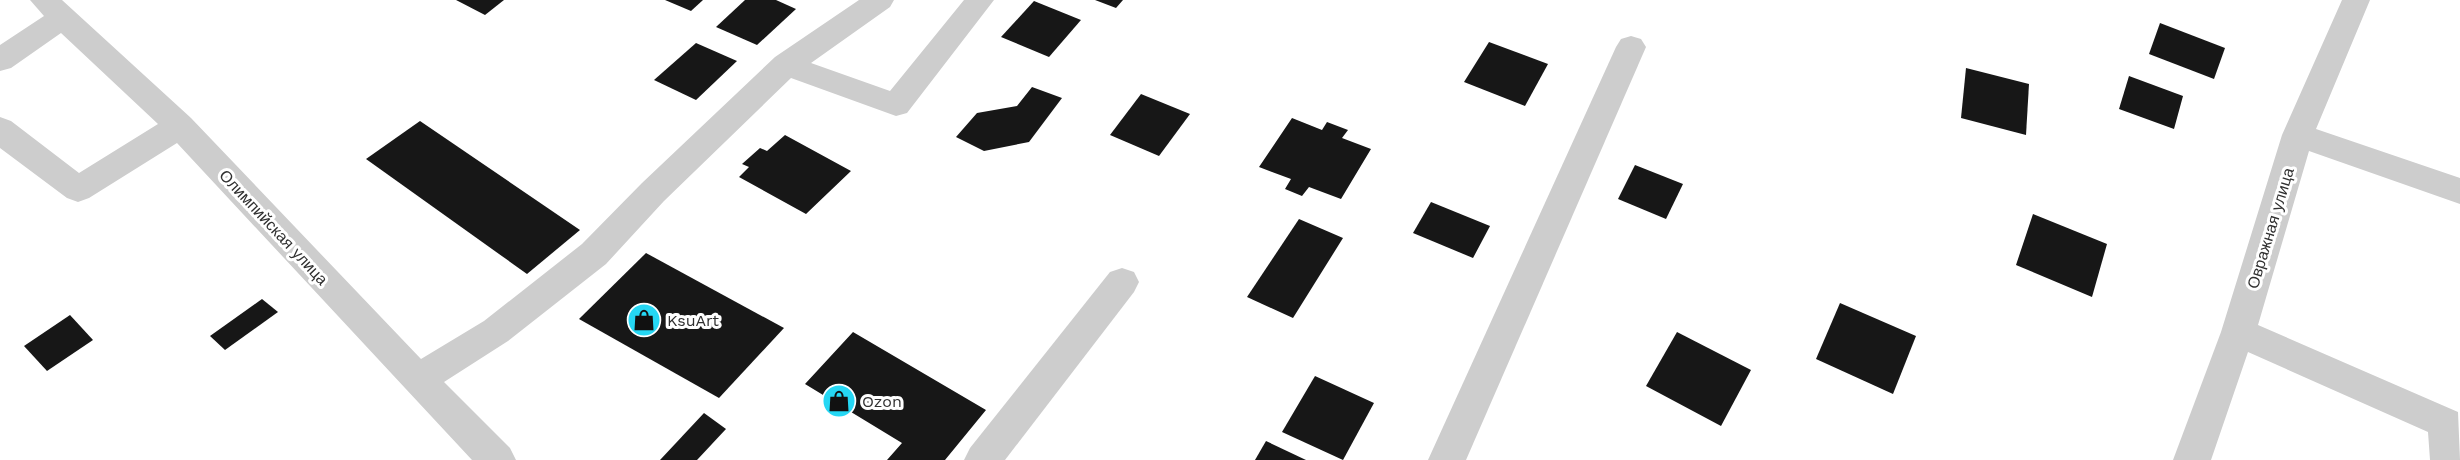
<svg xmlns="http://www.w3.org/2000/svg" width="2460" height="460" viewBox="0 0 2460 460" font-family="'Work Sans',sans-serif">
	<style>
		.building { fill: #171717 }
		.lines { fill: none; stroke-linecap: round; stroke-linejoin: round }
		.minor { fill: #cdcdcd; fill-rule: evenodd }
		.labels { text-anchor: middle; stroke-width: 6; stroke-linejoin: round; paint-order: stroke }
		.street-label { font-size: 16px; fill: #303030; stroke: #fff }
		.poi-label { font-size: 16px; fill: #303030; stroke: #fff; text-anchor: start }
	</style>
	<rect width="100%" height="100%" fill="#fff"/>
	<g class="building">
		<polygon points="456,0 504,0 485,15"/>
		<polygon points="665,0 703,0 691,11"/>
		<polygon points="745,0 776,0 796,9 757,45 716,27"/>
		<polygon points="1095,0 1123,0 1116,8"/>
		<polygon points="1034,1 1081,20 1049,57 1001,37"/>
		<polygon points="2160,23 2225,48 2214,79 2149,54"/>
		<polygon points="1489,42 1548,64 1525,106 1464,82"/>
		<polygon points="696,43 737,61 696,100 654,80"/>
		<polygon points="1966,68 2029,84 2026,135 1961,118"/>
		<polygon points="2129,76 2183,96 2174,129 2119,109"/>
		<polygon points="1032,87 1062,98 1029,142 984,151 956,137 977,113 1017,106"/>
		<polygon points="1141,94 1190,114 1159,156 1110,135"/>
		<polygon points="1292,118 1322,130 1327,122 1348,130 1342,138 1371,149 1341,199 1309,187 1302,196 1285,189 1291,179 1259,167"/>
		<polygon points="420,121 580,230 527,274 366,159"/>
		<polygon points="785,135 851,171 806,214 739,177 749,167 742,164 760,148 767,151"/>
		<polygon points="1635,165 1683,184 1666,219 1618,199"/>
		<polygon points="1431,202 1490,226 1473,258 1413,233"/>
		<polygon points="2033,214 2107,244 2092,297 2016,265"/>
		<polygon points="1299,219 1343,238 1293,318 1247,297"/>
		<polygon points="646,253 784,328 719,398 579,319"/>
		<polygon points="262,299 278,312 225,350 210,336"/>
		<polygon points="1840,303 1916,336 1893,394 1816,359"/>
		<polygon points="70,315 93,340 47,371 24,346"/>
		<polygon points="853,332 986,410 945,460 887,460 902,443 805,384"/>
		<polygon points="1677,332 1751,370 1721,426 1646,386"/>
		<polygon points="1315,376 1374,403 1343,460 1282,432"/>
		<polygon points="704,413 726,429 697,460 660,460"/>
		<polygon points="1266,441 1306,460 1255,460"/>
	</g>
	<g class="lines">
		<g class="minor">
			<polygon points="30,0 62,0 191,118 421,359 484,321 582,244 642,183 775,57 859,0 894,0 890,7 811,63 890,91 964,0 994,0 907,113 896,116 791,78 664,201 606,264 508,341 444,382 510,448 516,460 472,460 177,143 89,198 78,202 67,198 0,148 0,117 11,121 79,173 158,124 61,33 11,68 0,71 0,45 44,16"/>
			<polygon points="2342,0 2370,0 2316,129 2460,178 2460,204 2309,151 2258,325 2458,412 2460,460 2430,460 2428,432 2248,352 2211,460 2173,460 2221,332 2282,135"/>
			<polygon points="1631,36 1641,39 1646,47 1466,460 1428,460 1616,47 1621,39"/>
			<polygon points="1122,268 1134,272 1139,282 1134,292 1005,460 964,460 970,448 1110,272"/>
		</g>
	</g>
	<defs>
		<symbol id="shop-disc" viewBox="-11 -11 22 22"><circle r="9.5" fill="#25d7f4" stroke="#fff"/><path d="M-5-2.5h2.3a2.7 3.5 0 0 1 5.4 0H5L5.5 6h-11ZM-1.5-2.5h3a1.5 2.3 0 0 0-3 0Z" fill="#111"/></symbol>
	</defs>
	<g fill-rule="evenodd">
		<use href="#shop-disc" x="625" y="301" width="38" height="38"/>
		<use href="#shop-disc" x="820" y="382" width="38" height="38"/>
	</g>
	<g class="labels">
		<g class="street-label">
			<text transform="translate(274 227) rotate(47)" y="6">Олимпийская улица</text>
			<text transform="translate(2270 228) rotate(-73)" y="6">Овражная улица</text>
		</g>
		<g class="poi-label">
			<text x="667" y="326">KsuArt</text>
			<text x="862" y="407">Ozon</text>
		</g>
	</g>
</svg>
